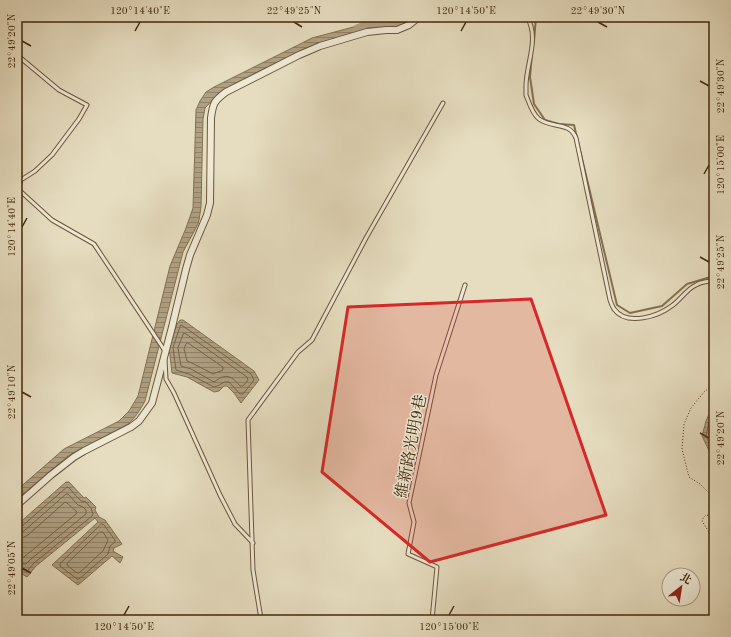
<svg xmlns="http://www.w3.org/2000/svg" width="731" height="637" viewBox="0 0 731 637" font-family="'Old Standard TT','Noto Serif TC',serif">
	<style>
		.water { fill: url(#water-rules); stroke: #837052 }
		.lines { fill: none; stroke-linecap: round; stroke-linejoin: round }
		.shore { stroke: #786446; stroke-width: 1 }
		.stream { stroke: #837052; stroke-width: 2 }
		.canal { stroke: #aea082; stroke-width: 7 }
		.service-casing { stroke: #6b5638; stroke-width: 5 }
		.minor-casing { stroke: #6b5638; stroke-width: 8 }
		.path { stroke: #42290a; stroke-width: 1; stroke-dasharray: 1 2; stroke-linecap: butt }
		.service { stroke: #efe9d6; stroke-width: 3 }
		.minor { stroke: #efe9d6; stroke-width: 6 }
		.marked { fill: #d62828; fill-opacity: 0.2; stroke: #d62828; stroke-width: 3; stroke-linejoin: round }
		.ticks { fill: none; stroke: #42290a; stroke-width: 1.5 }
		.labels { text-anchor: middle; stroke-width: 3; stroke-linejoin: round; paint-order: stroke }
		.street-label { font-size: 16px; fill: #42290a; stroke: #efe9d6 }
		.neatline { fill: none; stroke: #42290a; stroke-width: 1.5 }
		.ticks-label { font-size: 10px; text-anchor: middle; fill: #42290a }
	</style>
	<defs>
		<pattern id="water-rules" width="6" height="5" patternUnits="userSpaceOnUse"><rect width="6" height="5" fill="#aea082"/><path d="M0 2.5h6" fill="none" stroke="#8f8269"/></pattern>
	</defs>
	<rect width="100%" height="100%" fill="#e6ddc0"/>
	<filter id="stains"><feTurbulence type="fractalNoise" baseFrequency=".005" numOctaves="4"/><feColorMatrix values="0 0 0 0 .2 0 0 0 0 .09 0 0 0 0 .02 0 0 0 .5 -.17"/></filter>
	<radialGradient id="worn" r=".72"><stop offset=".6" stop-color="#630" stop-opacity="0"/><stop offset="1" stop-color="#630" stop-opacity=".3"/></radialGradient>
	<g class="water">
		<path d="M401,17h13l-12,10 -28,5 -63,15 -92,46 -14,15 -2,11 -2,88 -2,13 -1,4 -15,28 -38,149c-5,9 -9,16 -17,23l-60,32 -51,43v-9l47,-41 55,-28 10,-10 9,-15 32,-130 16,-38 7,-20 3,-98 4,-9 6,-9 8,-5 98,-49 45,-12 38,-5z"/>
		<polygon points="180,320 183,320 254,371 259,380 241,403 234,393 227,386 224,386 219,391 214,392 187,377 172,373 169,347 177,324"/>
		<polygon points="714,406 714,461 702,436 706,421 712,407"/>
		<polygon points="66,482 69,482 84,498 86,497 96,507 95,510 99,517 105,520 122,544 114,548 113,551 123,557 120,563 112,556 78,585 52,565 98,522 95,518 36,566 27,577 17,571 17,525"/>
	</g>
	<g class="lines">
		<g class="shore">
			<path d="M181,325l2,1 68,48 3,6 -11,14h-3l-11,-12c-8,-1 -8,4 -15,5l-25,-13 -13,-4 -3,-22z"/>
			<path d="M184,333l2,1 61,43 1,3 -5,6h-3c-5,-6 -11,-13 -20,-8 -2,1 -4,3 -6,4l-23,-13 -10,-3 -3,-18z"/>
			<polygon points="188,343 223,367 223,370 213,374 194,364 187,361 184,349 186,344"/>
			<polyline points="714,412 709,422 706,436 714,452"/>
			<polygon points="102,524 104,525 115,540 115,542 110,546 108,554 79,579 77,579 60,566 60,564"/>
			<path d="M17,528l4,-1 46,-40h1l13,14 5,1 5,6 2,6 -1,2 -58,47 -7,8c-3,1 -6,-4 -10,-3"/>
			<polygon points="100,532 103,532 108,540 103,551 79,573 77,573 68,566 67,564"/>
			<polyline points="17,533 21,532 24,531 66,494 68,494 78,505 83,507 86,510 86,514 31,559 26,564 17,563"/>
			<polyline points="17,539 22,538 28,535 65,502 67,503 77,512 76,514 24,557 17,557"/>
		</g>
		<g class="stream">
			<polyline points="534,41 536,17"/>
			<polyline points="532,53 530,77 534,104 545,120 559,124 574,125 617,305 630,313 662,306 687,284 714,276"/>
		</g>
		<polyline class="canal" points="357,28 372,22 399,17"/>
		<defs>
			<g id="service">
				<path d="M527,17c13,21 -1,47 -1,69 0,3 0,7 0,9 3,8 7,20 13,24 14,10 30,2 37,19l34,162c1,3 2,6 4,9 13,18 45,7 59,-4 8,-6 14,-16 23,-20 6,-4 12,-3 18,-5"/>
				<polyline points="17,55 59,90 87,105 79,119 52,155 35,171 21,180 18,189"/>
				<polyline points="17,189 18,189 52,220 94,244 165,351"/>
				<polyline points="165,360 166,379 174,393 220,495 235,524 253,543"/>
				<polyline points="261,620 261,619 253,570 248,420 298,352 312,340 366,238 443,103"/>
				<polyline points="432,620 437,567 408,554 414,522 409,503 436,375 465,285"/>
			</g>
			<g id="minor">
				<polyline points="115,18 116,17"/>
				<path d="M17,505l34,-30 23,-18 10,-6 47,-24 8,-6 13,-18 20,-76 14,-58 4,-14 17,-40 3,-12 1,-85c2,-15 3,-17 15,-26l73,-37 21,-9 47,-14 19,-2h11l12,-5 10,-8"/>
			</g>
		</defs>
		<use href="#service" class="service-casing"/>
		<use href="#minor" class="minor-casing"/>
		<g class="path">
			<polyline points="714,384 704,392 691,408 684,424 682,449 689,477 700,484 714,498"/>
			<polyline points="714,516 706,515 703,518 702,521 709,532 714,537"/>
		</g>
		<use href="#service" class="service"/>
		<use href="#minor" class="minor"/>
	</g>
	<path class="marked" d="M531,299l75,216 -176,47 -108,-90 26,-165z"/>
	<path class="ticks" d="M294,22l8,5M598,22l9,5M135,31l5,-9M461,31l5,-9M22,41l9,5M700,81l9,5M704,174l5,-9M22,227l5,-9M700,257l9,5M22,392l9,5M700,433l9,5M22,568l9,5M124,615l5,-9M449,615l5,-9"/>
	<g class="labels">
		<g class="street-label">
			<text transform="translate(410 446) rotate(-79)" y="6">維新路光明9巷</text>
		</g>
	</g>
	<rect width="731" height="637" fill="none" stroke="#e6ddc0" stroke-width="44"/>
	<g transform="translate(681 587) rotate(30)"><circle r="19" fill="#efe9d6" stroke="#aa9c84"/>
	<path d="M0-3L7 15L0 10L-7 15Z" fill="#8f2418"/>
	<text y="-6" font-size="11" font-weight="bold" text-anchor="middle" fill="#42290a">北</text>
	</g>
	<rect x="22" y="22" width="687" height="593" class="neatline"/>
	<g class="ticks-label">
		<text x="140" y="14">120°14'40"E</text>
		<text x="294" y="14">22°49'25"N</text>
		<text x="466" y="14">120°14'50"E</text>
		<text x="598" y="14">22°49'30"N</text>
		<text transform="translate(11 41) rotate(-90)" y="4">22°49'20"N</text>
		<text transform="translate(720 86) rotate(-90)" y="4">22°49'30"N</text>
		<text transform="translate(720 165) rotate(-90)" y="4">120°15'00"E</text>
		<text transform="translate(11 227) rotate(-90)" y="4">120°14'40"E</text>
		<text transform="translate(720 262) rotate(-90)" y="4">22°49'25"N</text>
		<text transform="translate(11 392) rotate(-90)" y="4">22°49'10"N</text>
		<text transform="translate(720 438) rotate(-90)" y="4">22°49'20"N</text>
		<text transform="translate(11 568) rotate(-90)" y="4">22°49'05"N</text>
		<text x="124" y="630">120°14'50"E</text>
		<text x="449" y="630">120°15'00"E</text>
	</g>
	<rect width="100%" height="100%" filter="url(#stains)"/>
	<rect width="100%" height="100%" fill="url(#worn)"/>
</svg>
